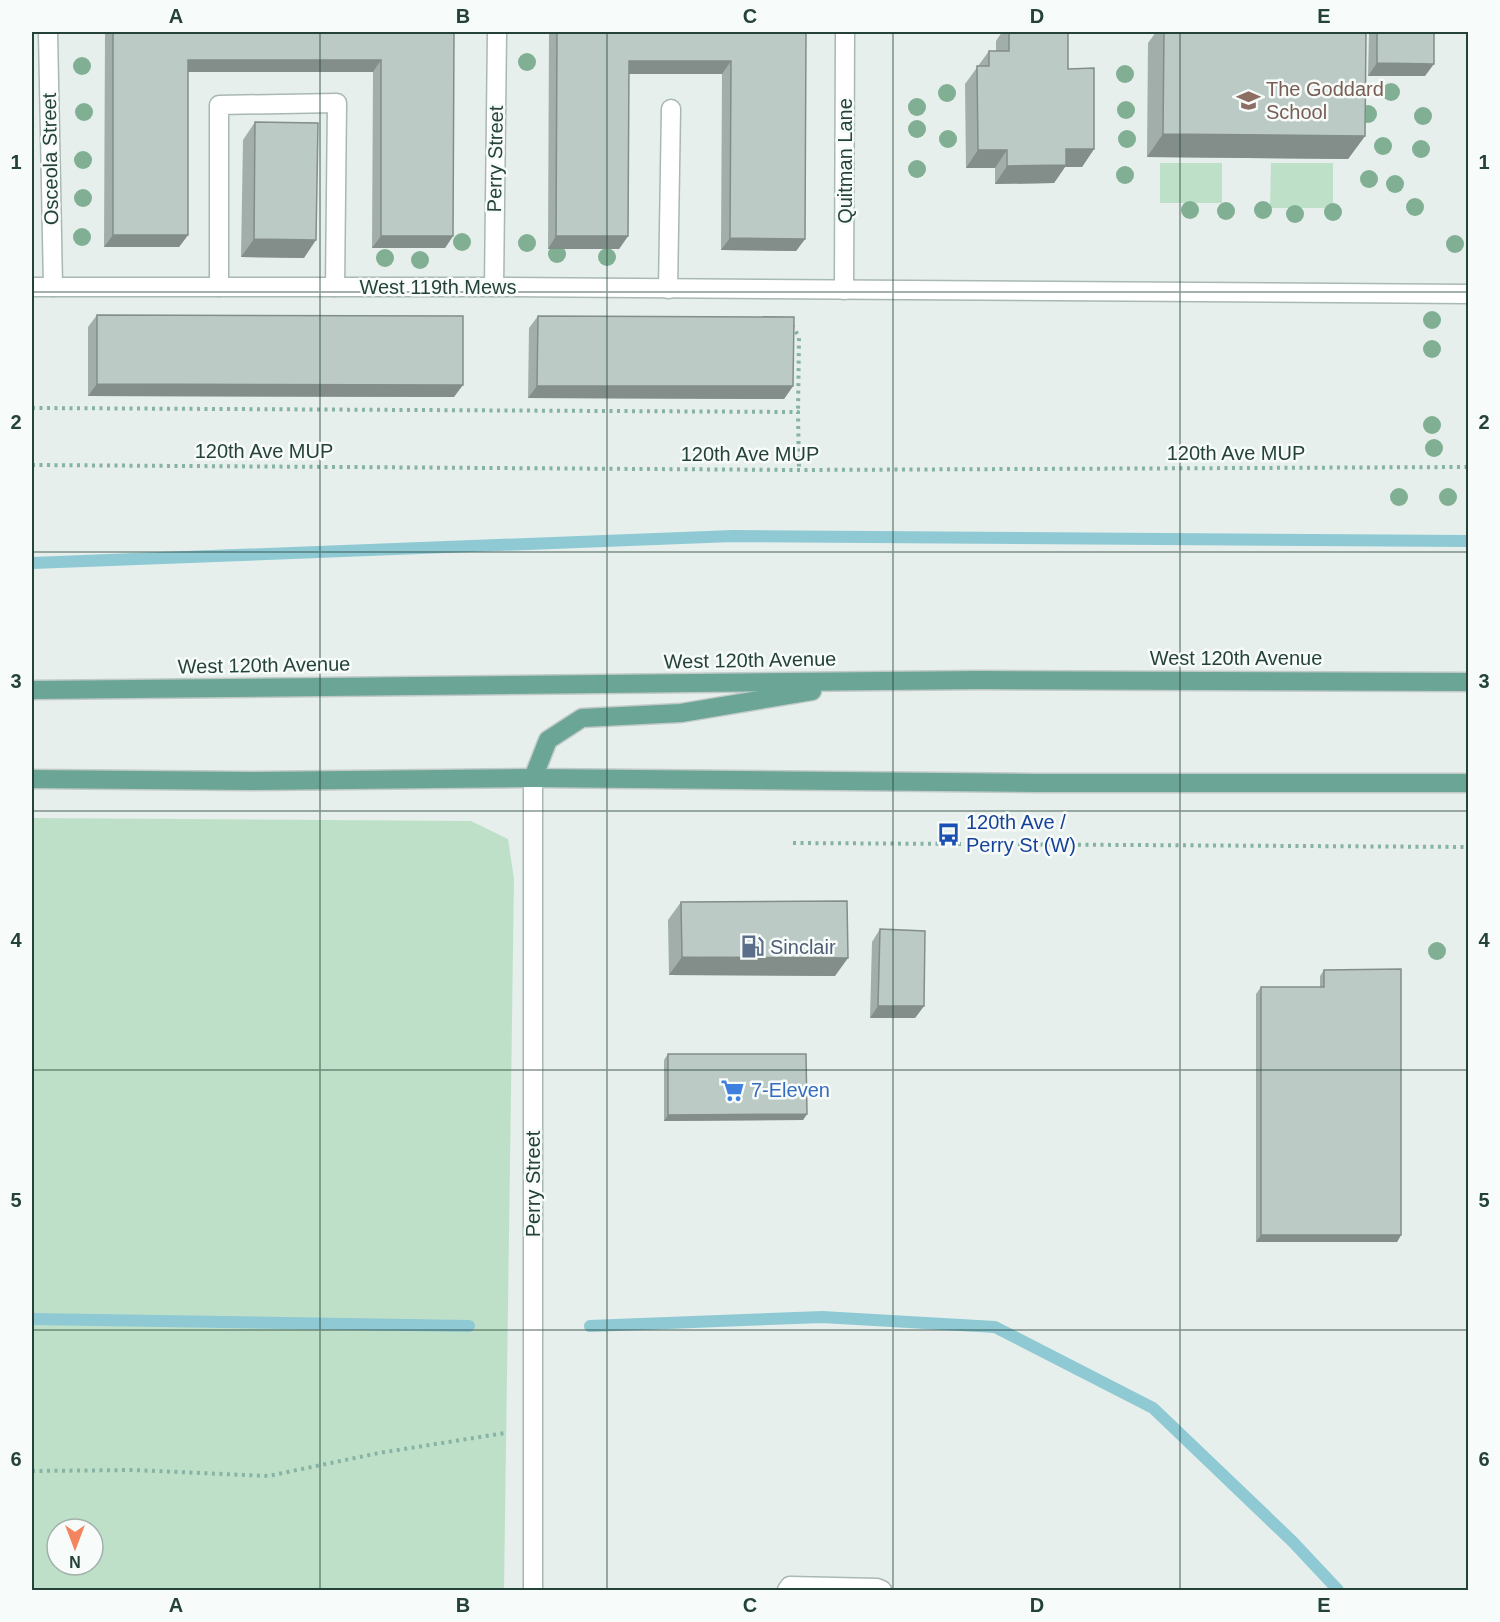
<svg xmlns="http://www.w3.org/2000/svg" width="1500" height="1622" viewBox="0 0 1500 1622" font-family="Arial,sans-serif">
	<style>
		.green { fill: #bfe0c8; fill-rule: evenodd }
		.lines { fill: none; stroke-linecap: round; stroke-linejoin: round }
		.stream { stroke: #8ec9d4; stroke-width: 12 }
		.minor-casing { stroke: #a8b8b2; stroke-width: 21 }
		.major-casing { stroke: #c2cac8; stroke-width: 21 }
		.path { stroke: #86b3a5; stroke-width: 4; stroke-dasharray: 3 4.5; stroke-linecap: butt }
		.minor { stroke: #fff; stroke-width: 18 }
		.major { stroke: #6aa596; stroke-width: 18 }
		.tree { fill: #80af93 }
		.wall { fill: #a1aea9 }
		.shaded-wall { fill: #838d89 }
		.building { fill: #bbcac4; stroke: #838d89; stroke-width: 1.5 }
		.grid { fill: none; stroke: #24423a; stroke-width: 1.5; stroke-opacity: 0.55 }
		.labels { text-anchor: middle; stroke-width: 5; stroke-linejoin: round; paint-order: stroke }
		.education-label { font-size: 20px; fill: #785e54; stroke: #f7fbf9; text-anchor: start }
		.street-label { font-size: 20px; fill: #24423a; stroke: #f7fbf9 }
		.transit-label { font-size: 20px; fill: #164399; stroke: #f7fbf9; text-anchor: start }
		.service-label { font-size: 20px; fill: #4e5e75; stroke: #f7fbf9; text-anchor: start }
		.shop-label { font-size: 20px; fill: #366cbe; stroke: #f7fbf9; text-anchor: start }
		.neatline { fill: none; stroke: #24423a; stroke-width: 2 }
		.grid-label { font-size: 20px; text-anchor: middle; font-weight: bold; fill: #24423a }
	</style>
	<rect width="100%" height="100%" fill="#e6efeb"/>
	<g class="green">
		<rect x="1160" y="163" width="62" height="40"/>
		<polygon points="1271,163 1333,163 1333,208 1270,208"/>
		<path d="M32,818l439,3 37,18 6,40 -10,711h-472zM57,1529h36v36h-36z"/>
	</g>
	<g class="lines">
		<g class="stream">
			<polyline points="32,563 733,536 1468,541"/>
			<polyline points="32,1319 469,1326"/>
			<polyline points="590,1326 822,1317 995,1327 1153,1408 1293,1542 1338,1590"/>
		</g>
		<defs>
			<g id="minor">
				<polyline points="48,32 53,287"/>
				<polyline points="32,287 494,287 1468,294"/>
				<polyline points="219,287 219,105 337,103 335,287"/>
				<polyline points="494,287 497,32"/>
				<polyline points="668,289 671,109"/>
				<polyline points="844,290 845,32"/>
				<polyline points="533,778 533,1590"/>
				<polyline points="787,1590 790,1586 877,1588 882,1590"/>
			</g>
			<g id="major">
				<polyline points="32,690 979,680 1468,682"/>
				<polyline points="533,778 548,740 582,718 681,713 812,691"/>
				<polyline points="32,779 252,781 533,778 1035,783 1468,783"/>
			</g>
		</defs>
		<use href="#minor" class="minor-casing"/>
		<use href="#major" class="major-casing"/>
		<g class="path">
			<polyline points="792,325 799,337 798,412"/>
			<polyline points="32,408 798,412 799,470"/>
			<polyline points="32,465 799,470 1468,467"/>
			<polyline points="793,843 1468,847"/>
			<polyline points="32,1471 133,1470 268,1476 379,1453 505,1433"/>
		</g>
		<use href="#minor" class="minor"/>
		<use href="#major" class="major"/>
	</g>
	<g class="tree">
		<circle cx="527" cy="62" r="9"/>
		<circle cx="82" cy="66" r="9"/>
		<circle cx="1125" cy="74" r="9"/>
		<circle cx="1391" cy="92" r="9"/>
		<circle cx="947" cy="93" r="9"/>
		<circle cx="917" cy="107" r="9"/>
		<circle cx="1126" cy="110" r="9"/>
		<circle cx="84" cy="112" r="9"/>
		<circle cx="1368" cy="114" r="9"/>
		<circle cx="1423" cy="116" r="9"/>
		<circle cx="917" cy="129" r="9"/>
		<circle cx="948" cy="139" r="9"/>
		<circle cx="1127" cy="139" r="9"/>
		<circle cx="1383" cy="146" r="9"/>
		<circle cx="1421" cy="149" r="9"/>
		<circle cx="83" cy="160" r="9"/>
		<circle cx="917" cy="169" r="9"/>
		<circle cx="1125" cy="175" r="9"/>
		<circle cx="1369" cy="179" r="9"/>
		<circle cx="1395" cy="184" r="9"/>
		<circle cx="83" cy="198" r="9"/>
		<circle cx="1415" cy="207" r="9"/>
		<circle cx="1190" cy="210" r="9"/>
		<circle cx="1263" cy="210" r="9"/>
		<circle cx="1226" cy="211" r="9"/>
		<circle cx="1333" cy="212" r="9"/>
		<circle cx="1295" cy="214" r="9"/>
		<circle cx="82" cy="237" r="9"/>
		<circle cx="462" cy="242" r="9"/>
		<circle cx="527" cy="243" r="9"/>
		<circle cx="1455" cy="244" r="9"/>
		<circle cx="557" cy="254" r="9"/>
		<circle cx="607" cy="257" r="9"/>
		<circle cx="385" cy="258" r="9"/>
		<circle cx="420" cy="260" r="9"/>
		<circle cx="1432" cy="320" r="9"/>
		<circle cx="1432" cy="349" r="9"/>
		<circle cx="1432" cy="425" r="9"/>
		<circle cx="1434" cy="448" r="9"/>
		<circle cx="1399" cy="497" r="9"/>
		<circle cx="1448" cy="497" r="9"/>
		<circle cx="1437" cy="951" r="9"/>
	</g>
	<g class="wall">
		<polygon points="105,32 454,32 453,236 445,248 372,248 373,72 188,72 188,235 179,247 104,247"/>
		<polygon points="549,32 806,32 805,239 796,251 721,250 722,74 629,74 628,236 619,249 548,249"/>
		<polygon points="1002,32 1068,32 1068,69 1094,149 1082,167 1065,167 1054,183 995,184 995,168 966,168 965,84 989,51 996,51 996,41"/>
		<polygon points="1156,32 1366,32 1365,136 1348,159 1147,157 1148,43"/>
		<polygon points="1369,32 1434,32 1425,76 1368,76"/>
		<polygon points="255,122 304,258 241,257 243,140"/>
		<polygon points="97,315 454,397 88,396 88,327"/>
		<polygon points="538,316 793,386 784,399 528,398 529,328"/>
		<polygon points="681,902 835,976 669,975 668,920"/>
		<polygon points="880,929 924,1006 915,1018 870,1018 872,942"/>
		<polygon points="1324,970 1401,1235 1397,1242 1256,1242 1256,994 1261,987 1320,987 1320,976"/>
		<polygon points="668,1054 807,1114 803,1120 664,1121 664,1060"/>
	</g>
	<g class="shaded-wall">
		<polygon points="188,60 381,60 373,72 179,72"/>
		<polygon points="629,61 731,61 722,74 620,74"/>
		<polygon points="1377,63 1434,64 1425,76 1368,76"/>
		<polygon points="1163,134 1365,136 1348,159 1147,157"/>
		<polygon points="1066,149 1094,149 1082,167 1065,167 1054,183 995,184 1007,166"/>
		<polygon points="978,150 1007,150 995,168 966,168"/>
		<polygon points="113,235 188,235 179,247 104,247"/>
		<polygon points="381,236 453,236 445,248 372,248"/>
		<polygon points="556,236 628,236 619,249 548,249"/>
		<polygon points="730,238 805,239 796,251 721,250"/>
		<polygon points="254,239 316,240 304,258 241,257"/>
		<polygon points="97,384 463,385 454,397 88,396"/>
		<polygon points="537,386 793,386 784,399 528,398"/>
		<polygon points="682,957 848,958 835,976 669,975"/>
		<polygon points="878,1006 924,1006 915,1018 870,1018"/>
		<polygon points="807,1114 803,1120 664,1121 668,1115"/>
		<polygon points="1261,1235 1401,1235 1397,1242 1256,1242"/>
	</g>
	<g class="building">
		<polygon points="113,32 454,32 453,236 381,236 381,60 188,60 188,235 113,235"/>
		<polygon points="557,32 806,32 805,239 730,238 731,61 629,61 628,236 556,236"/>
		<polygon points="1009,32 1068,32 1068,69 1094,68 1094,149 1066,149 1066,165 1007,166 1007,150 978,150 977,66 989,66 989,51 1009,51"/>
		<polygon points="1164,32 1366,32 1365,136 1163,134"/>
		<polygon points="1377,32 1434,32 1434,64 1377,63"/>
		<polygon points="255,122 318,123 316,240 254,239"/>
		<polygon points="97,315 463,316 463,385 97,384"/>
		<polygon points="538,316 794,317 793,386 537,386"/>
		<polygon points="847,901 848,958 682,957 681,902"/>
		<polygon points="880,929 925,931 924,1006 878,1006"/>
		<polygon points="1401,969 1401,1235 1261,1235 1261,987 1324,987 1324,970"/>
		<polygon points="668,1054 806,1054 807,1114 668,1115"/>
	</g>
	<path class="grid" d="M320,32v1558M607,32v1558M893,32v1558M1180,32v1558M32,292h1436M32,552h1436M32,811h1436M32,1070h1436M32,1330h1436"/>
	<defs>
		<symbol id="school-bare" viewBox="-9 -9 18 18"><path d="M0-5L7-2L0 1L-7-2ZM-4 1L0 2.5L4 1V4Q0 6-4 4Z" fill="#8d6e63" stroke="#f7fbf9" stroke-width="2.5" paint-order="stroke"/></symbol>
		<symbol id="bus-bare" viewBox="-9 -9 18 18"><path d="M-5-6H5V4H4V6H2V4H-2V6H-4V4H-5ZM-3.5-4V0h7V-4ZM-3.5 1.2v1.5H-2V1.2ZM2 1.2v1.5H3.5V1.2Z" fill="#1a4fb4" stroke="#f7fbf9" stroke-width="2.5" paint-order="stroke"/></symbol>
		<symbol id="fuel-bare" viewBox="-9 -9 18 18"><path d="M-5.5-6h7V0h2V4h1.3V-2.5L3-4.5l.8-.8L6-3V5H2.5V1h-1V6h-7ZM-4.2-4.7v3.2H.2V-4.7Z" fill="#5c6f8a" stroke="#f7fbf9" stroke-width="2.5" paint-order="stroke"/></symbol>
		<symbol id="supermarket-bare" viewBox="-9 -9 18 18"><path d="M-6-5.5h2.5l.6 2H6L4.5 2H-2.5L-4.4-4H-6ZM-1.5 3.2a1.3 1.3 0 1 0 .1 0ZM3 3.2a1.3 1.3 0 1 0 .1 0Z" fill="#3f7fe0" stroke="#f7fbf9" stroke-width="2.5" paint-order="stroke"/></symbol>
	</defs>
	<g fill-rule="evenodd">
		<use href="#school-bare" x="1232" y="84" width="33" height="33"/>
		<use href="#bus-bare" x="932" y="818" width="33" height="33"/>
		<use href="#fuel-bare" x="736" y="930" width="33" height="33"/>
		<use href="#supermarket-bare" x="716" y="1074" width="33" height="33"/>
	</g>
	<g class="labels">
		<g class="education-label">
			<text x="1266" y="96">The Goddard<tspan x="1266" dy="23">School</tspan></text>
		</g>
		<g class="street-label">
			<text transform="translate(50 159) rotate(-91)" y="7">Osceola Street</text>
			<text transform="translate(495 159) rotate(-89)" y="7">Perry Street</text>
			<text transform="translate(845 161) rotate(-90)" y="7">Quitman Lane</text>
			<text x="438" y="294">West 119th Mews</text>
			<text x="264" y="458">120th Ave MUP</text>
			<text x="1236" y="460">120th Ave MUP</text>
			<text x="750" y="461">120th Ave MUP</text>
			<text x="1236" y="665">West 120th Avenue</text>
			<text transform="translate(750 660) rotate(-1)" y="7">West 120th Avenue</text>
			<text transform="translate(264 665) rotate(-1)" y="7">West 120th Avenue</text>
			<text transform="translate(533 1184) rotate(-90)" y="7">Perry Street</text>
		</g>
		<g class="transit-label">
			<text x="966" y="829">120th Ave /<tspan x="966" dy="23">Perry St (W)</tspan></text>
		</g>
		<g class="service-label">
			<text x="770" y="954">Sinclair</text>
		</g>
		<g class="shop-label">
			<text x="751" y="1097">7-Eleven</text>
		</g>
	</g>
	<rect width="1500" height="1622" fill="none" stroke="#f7fbf9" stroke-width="66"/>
	<g transform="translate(75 1547) rotate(180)"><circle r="28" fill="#f7fbf9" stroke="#a3b1ad" stroke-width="1.5"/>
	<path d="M0-4.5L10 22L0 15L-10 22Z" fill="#f4845f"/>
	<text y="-9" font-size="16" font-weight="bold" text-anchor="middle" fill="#24423a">N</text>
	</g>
	<rect x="33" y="33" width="1434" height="1556" class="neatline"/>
	<g class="grid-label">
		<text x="176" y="23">A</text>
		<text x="463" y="23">B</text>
		<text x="750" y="23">C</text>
		<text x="1037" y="23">D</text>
		<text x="1324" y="23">E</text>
		<text x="16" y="169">1</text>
		<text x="1484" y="169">1</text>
		<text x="16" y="429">2</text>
		<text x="1484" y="429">2</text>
		<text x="16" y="688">3</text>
		<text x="1484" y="688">3</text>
		<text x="16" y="947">4</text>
		<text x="1484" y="947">4</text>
		<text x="16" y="1207">5</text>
		<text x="1484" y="1207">5</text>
		<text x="16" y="1466">6</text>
		<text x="1484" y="1466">6</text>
		<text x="176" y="1612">A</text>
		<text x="463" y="1612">B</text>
		<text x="750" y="1612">C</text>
		<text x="1037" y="1612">D</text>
		<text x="1324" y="1612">E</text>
	</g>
</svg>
